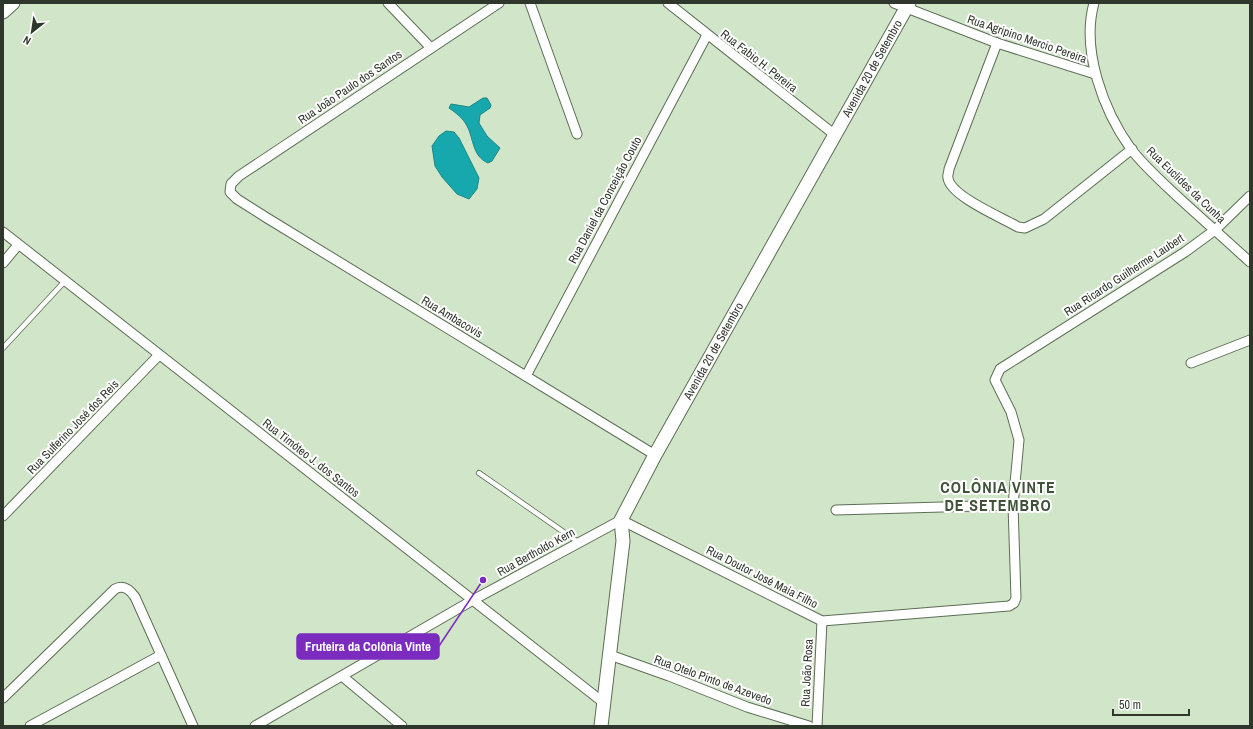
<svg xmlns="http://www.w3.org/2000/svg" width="1253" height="729" viewBox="0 0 1253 729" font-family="'Archivo Narrow',sans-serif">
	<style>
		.water { fill: #17a8ad; stroke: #1e8686 }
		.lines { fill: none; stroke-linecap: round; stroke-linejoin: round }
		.lane-casing { stroke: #5c6e55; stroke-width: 6 }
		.street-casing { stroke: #5c6e55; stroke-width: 11 }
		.secondary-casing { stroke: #5c6e55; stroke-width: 15 }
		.lane { stroke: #fff; stroke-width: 4.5 }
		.street { stroke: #fff; stroke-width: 9 }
		.secondary { stroke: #fff; stroke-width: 13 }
		.labels { text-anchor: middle; stroke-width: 4; stroke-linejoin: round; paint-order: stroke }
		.street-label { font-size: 12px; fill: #2f372c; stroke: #fff }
		.district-label { font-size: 16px; font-weight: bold; letter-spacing: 1px; fill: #41523a; stroke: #fff }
		.leader { fill: none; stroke: #7b2cbf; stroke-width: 1.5 }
		.callout-dot { fill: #7b2cbf; stroke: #fff; stroke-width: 1.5 }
		.callout { fill: #7b2cbf; stroke: #7b2cbf; stroke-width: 1.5 }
		.callout-label { font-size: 13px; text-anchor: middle; font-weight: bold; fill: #fff }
	</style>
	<rect width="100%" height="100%" fill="#d1e6c9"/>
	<g class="water">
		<path d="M483,98h4l4,7 -1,3 -10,7 -1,8 8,13 13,12 -8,13 -4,2c-16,-7 -14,-24 -21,-37 -4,-8 -11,-13 -18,-18l2,-4 18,3z"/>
		<polygon points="446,131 454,132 459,138 479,178 477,189 469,199 457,194 442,177 435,166 432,146 439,136"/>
	</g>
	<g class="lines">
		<defs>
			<g id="lane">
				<polyline points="3,348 65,281"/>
				<polyline points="479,473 578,542"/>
			</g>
			<g id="street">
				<polyline points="388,3 431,48"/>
				<polyline points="499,3 239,176 231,184 230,192 237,199 267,218 655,455"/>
				<polyline points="530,3 577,134"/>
				<polyline points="668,3 835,135"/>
				<polyline points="894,3 997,43 1095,74"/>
				<path d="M1094,3c-13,47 9,107 37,146 13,17 31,33 47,48 24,22 48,43 72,65"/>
				<path d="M997,43l-48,126c0,3 -2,7 -1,9 2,18 55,40 70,49l7,1 19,-9 88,-70"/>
				<polyline points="3,232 604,703"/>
				<polyline points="3,263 18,245"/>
				<polyline points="1191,363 1250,340"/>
				<polyline points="526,376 707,35"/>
				<polyline points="836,510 1013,505"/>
				<polyline points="3,516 159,355"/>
				<polyline points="610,655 669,676 747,707 809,726"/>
				<polyline points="342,676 402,726"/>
				<path d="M3,698l112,-109c9,-5 15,1 20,8l58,129"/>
				<polyline points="30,726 161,655"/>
				<polyline points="255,726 473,600 621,520 822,621 1009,606 1014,603 1016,598 1013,505 1019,440 1011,412 995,380 1000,369 1185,252 1215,230 1250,196"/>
				<polyline points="817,726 822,621"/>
			</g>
			<g id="secondary">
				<polyline points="3,12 13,3"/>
				<path id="s1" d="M601,726l22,-185 -2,-21 34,-65 254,-452"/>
			</g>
		</defs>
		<use href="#lane" class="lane-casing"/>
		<use href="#street" class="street-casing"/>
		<use href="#secondary" class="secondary-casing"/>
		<use href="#lane" class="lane"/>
		<use href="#street" class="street"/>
		<use href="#secondary" class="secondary"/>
	</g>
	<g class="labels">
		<g class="street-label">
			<text transform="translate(1027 39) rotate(19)" y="4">Rua Agripino Mercio Pereira</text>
			<text transform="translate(759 61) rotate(38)" y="4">Rua Fabio H. Pereira</text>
			<text dy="4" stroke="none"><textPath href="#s1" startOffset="724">Avenida 20 de Setembro</textPath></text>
			<text transform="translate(350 87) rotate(-34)" y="4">Rua João Paulo dos Santos</text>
			<text transform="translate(1186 185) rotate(44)" y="4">Rua Euclides da Cunha</text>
			<text transform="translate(605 200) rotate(-62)" y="4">Rua Daniel da Conceição Couto</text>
			<text transform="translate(1124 275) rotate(-33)" y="4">Rua Ricardo Guilherme Laubert</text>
			<text transform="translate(452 317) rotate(31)" y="4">Rua Ambacovis</text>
			<text dy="4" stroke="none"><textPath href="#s1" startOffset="400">Avenida 20 de Setembro</textPath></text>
			<text transform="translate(73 427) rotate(-46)" y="4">Rua Sulferino José dos Reis</text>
			<text transform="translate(311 458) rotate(38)" y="4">Rua Timóteo J. dos Santos</text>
			<text transform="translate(536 552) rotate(-29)" y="4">Rua Bertholdo Kern</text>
			<text transform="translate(762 577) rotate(27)" y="4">Rua Doutor José Maia Filho</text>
			<text transform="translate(807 673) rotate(-87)" y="4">Rua João Rosa</text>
			<text transform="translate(713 680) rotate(20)" y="4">Rua Otelo Pinto de Azevedo</text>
		</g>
		<g class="district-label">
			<text x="998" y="493">COLÔNIA VINTE<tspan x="998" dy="18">DE SETEMBRO</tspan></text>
		</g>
	</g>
	<path class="leader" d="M483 580L439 646"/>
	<circle class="callout-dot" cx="483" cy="580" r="4"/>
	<rect class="callout" x="297" y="634" width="142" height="25" rx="4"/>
	<g class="callout-label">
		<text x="368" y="651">Fruteira da Colônia Vinte</text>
	</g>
	<rect width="1253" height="729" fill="none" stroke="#2f372c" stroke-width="8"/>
	<g transform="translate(32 32) rotate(210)" stroke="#ffffff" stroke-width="3" paint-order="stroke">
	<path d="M0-3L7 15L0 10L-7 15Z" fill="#2f372c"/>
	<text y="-6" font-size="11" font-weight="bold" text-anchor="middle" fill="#2f372c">N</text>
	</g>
	<path d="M1113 709v6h76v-6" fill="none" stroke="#2f372c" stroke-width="2"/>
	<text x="1119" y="709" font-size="12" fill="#2f372c" stroke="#ffffff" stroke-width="3" paint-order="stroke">50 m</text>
</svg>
